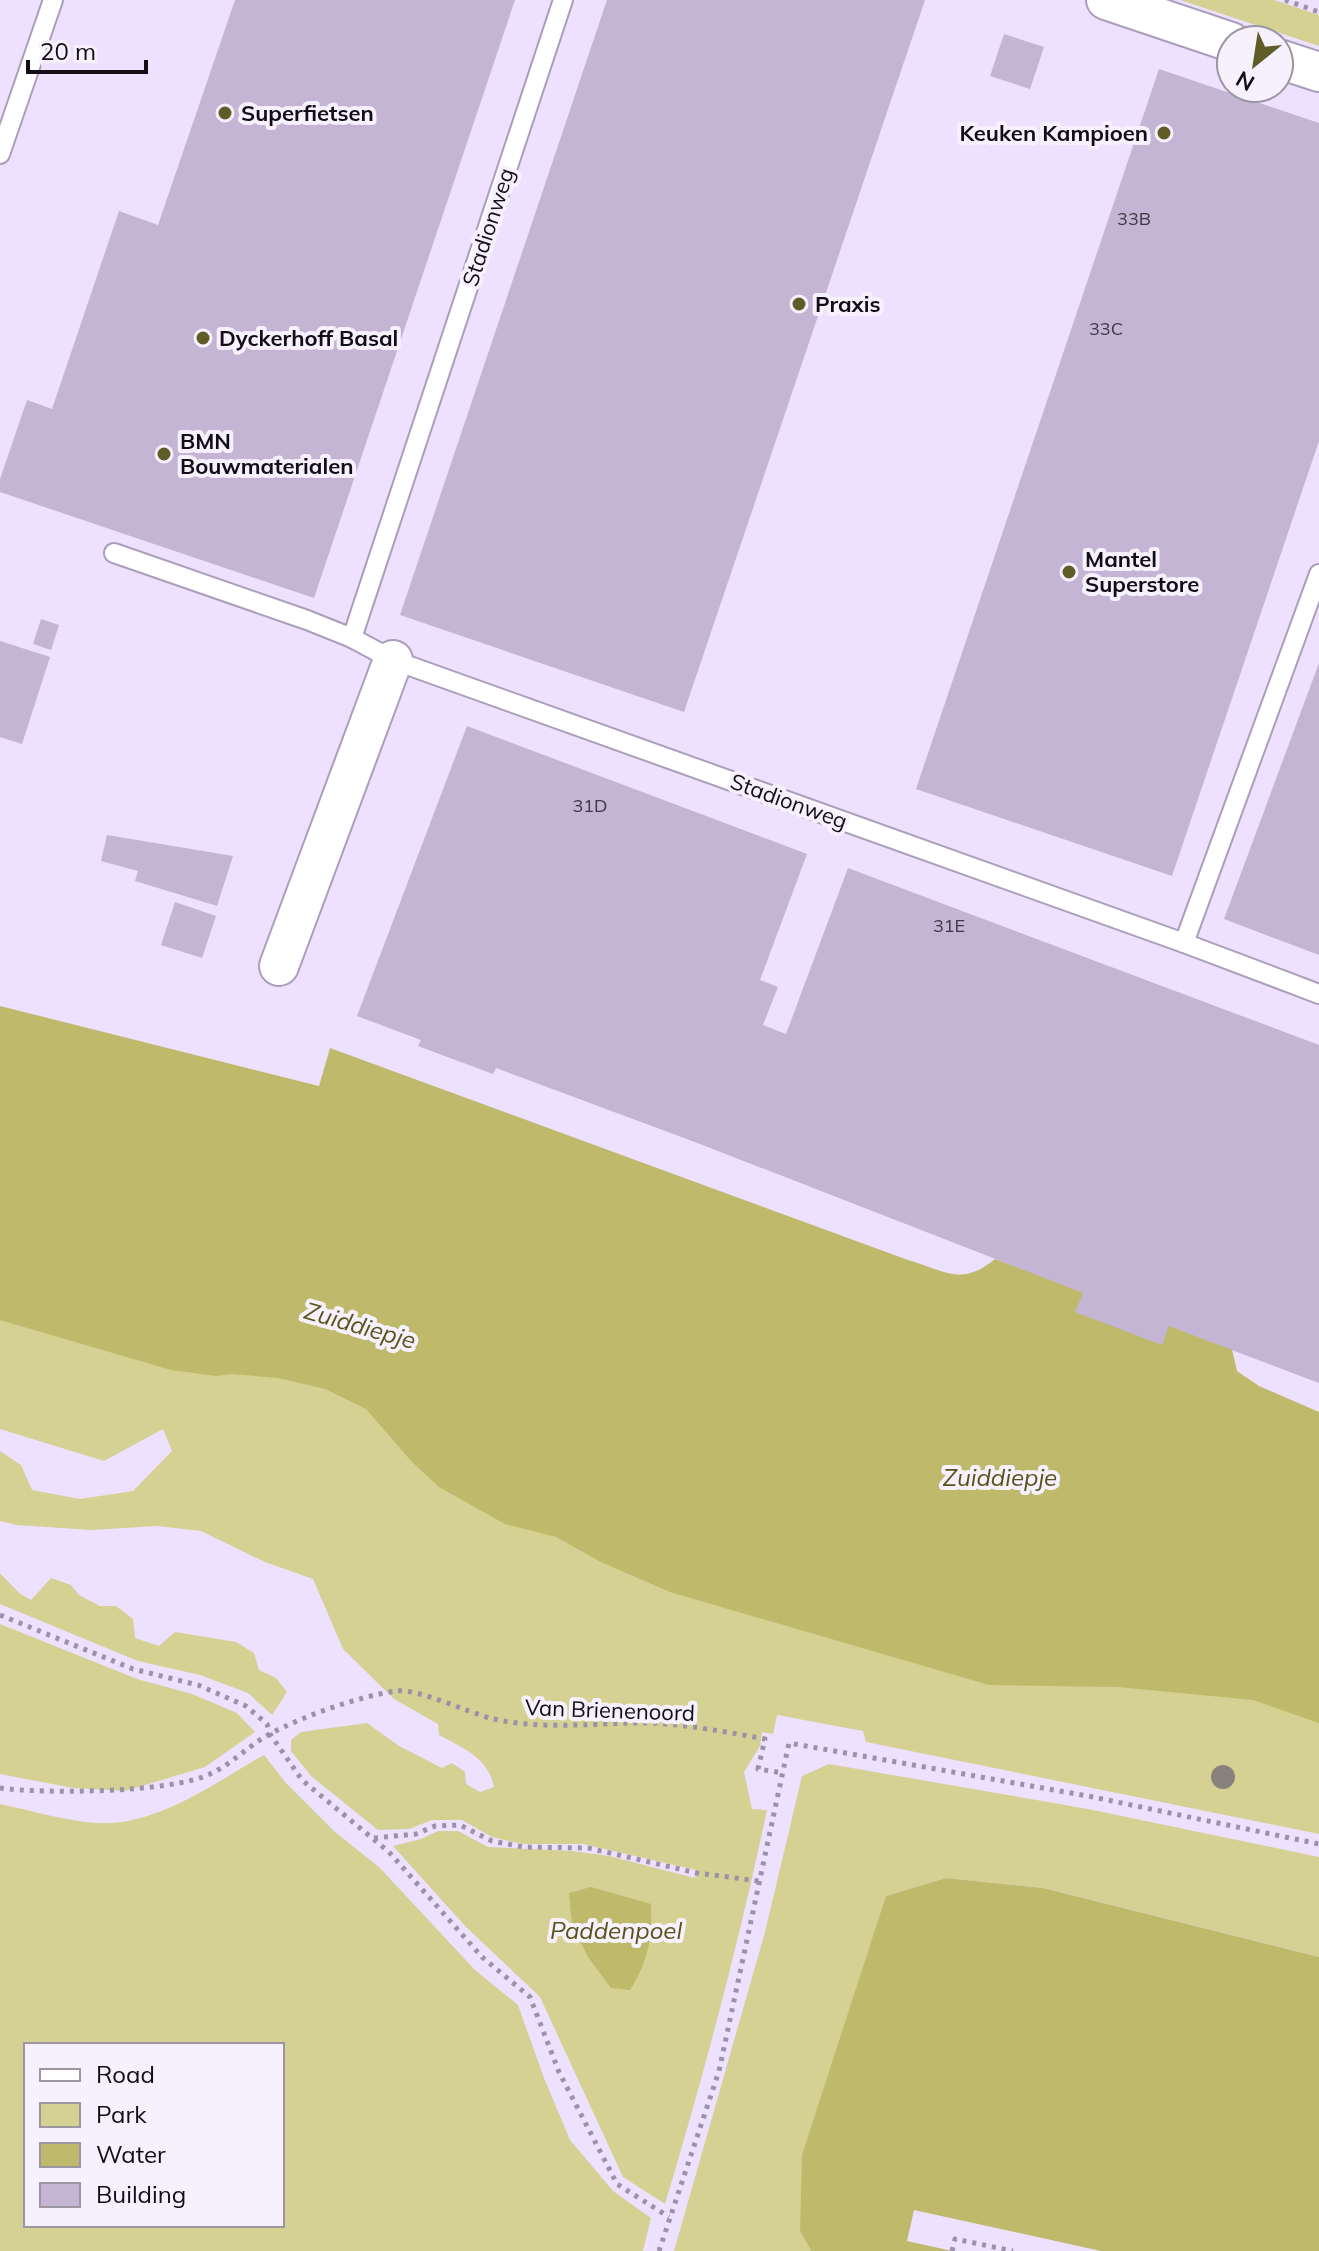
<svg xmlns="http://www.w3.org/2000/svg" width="1319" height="2251" viewBox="0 0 1319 2251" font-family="Mulish,sans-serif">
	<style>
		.green { fill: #d4d192; fill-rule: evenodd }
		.water { fill: #beb96b }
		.pier { fill: #eee0ff }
		.building { fill: #c3b5d3 }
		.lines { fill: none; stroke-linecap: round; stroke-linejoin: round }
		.service-casing { stroke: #ab9eba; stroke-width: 22 }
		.minor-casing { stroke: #ab9eba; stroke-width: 42 }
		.path { stroke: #9c91a8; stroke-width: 5; stroke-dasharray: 4 6; stroke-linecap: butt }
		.service { stroke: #fff; stroke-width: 18 }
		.minor { stroke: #fff; stroke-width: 38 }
		.tree { fill: #89817c }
		.poi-dot { fill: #5f5c28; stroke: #f7f1fe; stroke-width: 3 }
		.labels { text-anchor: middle; stroke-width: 8; stroke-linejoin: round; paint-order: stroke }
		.number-label { font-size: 18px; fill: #3e3746 }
		.poi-label { font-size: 22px; font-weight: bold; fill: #120d17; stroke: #f7f1fe; text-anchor: start }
		.street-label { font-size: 22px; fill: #120d17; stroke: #f7f1fe }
		.water-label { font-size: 24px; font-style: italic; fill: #585419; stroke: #f7f1fe }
	</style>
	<rect width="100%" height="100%" fill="#eee0ff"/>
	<g class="green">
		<polygon points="1180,0 1274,0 1319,15 1319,46"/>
		<path d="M0,1312l326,73 993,303v146l-453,-92 -3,-11 -86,-16 -4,19 -11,-2 -2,14 -16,26 8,37 15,1c-28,133 -63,264 -102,394l-42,-27 -83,-180 -74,-70 -73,-81 28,-7 17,-8h20l30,16 85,4 36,5 86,22 1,-8 -113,-26h-61l-30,-7 -30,-17h-30l-23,9 -31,1 -67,-54 -20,-25v-11l10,-8 66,-9 32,23 43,22 10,-5 13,9 1,12 14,8 14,-5c-6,-30 -30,-38 -55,-52l-1,-11 -44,-25 -51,-50 -30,-70 -48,-17 -64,-31 -44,-5 -66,4 -74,-5 -17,-4v-70l21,14 11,25 48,9 53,-8 39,-40 -9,-22 -59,32 -104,-32z"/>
		<polygon points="0,1573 19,1593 31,1600 51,1578 71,1585 79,1595 100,1606 116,1606 133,1619 135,1638 159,1646 175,1632 236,1642 254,1653 259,1670 276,1678 287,1692 272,1715 248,1693 200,1675 138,1661 0,1604"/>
		<polygon points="0,1624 137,1679 192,1694 237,1713 255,1732 205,1767 125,1791 73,1788 0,1774"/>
		<path d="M264,1755l22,28 48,48 46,37 95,102 43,35 26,73 26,62 43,51 38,27 -8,33h-643v-447c28,6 71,18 98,19 60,3 116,-40 166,-68zM26,2045h256v180h-256z"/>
		<polygon points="829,1764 1088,1809 1319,1857 1319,1957 1043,1888 946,1878 886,1896 800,2231 811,2251 674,2251 765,1932 802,1776"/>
	</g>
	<g class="water">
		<path d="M0,1006l319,80 11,-38 578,212c38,11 53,27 87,-1l236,86 6,26 22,15 60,26v311l-66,-23 -135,-13 -129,-2 -319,-93 -69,-30 -45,-25 -51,-13 -66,-37 -27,-25 -46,-53 -41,-20 -47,-11 -46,-4 -16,2 -45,-6 -171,-50z"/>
		<polygon points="946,1878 1043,1888 1319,1957 1319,2251 811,2251 800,2231 802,2155 886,1896"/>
		<path d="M591,1887l60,17c1,35 -2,55 -21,86l-19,-2 -23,-31 -16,-32 -3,-32z"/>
	</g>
	<polygon class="pier" points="914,2210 1101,2251 952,2251 907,2241"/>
	<g class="building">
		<polygon points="235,0 515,0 314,598 0,492 0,479 27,400 52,409 119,211 158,225"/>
		<polygon points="607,0 925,0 684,712 400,615"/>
		<polygon points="1004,34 1044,47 1030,89 990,76"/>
		<polygon points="1159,69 1319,123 1319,441 1172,876 916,789"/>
		<polygon points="41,619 59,625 51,650 33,644"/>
		<polygon points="0,641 50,657 22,744 0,737"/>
		<polygon points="1319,663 1319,955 1224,919"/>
		<polygon points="467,726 807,854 760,980 778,987 763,1025 786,1034 848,868 1319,1045 1319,1383 1169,1326 1162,1345 1075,1312 1083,1293 700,1144 496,1068 493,1074 418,1046 421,1040 357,1016"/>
		<polygon points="107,835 233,856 217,906 135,881 138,871 101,861"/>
		<polygon points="175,902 216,916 202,958 161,945"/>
	</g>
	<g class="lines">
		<defs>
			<g id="service">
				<polyline points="563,0 352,638 393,660 1184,943 1319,994"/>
				<polyline points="0,154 53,0"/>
				<polyline points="114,553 307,620 352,638"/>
				<polyline points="1184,943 1319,574"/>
			</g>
			<g id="minor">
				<polyline points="1106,0 1231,42"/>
				<polyline points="1279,59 1319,72"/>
				<polyline points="279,966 393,660"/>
			</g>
		</defs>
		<use href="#service" class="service-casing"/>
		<use href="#minor" class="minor-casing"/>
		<g class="path">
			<polyline points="1285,0 1319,12"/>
			<polyline points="0,1615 133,1669 198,1685 246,1706 267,1724 270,1734 302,1780 389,1852 482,1957 530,1997 559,2072 617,2184 669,2217"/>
			<path d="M0,1788c44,6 171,5 210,-14 22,-10 39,-29 60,-40 33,-18 90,-38 126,-43 22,-3 72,22 98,28 53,12 104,3 157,4 38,2 76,9 114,16l-7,30 25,4"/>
			<polyline points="374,1838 416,1834 435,1826 460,1825 492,1841 523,1847 588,1848 697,1873 759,1881"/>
			<polyline points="659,2251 719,2071 789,1743 1088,1796 1319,1844"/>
			<polyline points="952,2251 955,2239 1013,2251"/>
		</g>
		<use href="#service" class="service"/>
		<use href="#minor" class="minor"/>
	</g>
	<circle class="tree" cx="1223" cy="1777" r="12"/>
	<g class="poi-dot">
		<circle cx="225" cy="113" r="8"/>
		<circle cx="1164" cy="133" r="8"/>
		<circle cx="799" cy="304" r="8"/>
		<circle cx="203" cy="338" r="8"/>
		<circle cx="164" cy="454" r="8"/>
		<circle cx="1069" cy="572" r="8"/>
	</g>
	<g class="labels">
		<g class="number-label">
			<text x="1134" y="225">33B</text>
			<text x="1106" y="335">33C</text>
			<text x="590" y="812">31D</text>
			<text x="949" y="932">31E</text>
		</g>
		<g class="poi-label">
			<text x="241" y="121">Superfietsen</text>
			<text x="1148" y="141" text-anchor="end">Keuken Kampioen</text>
			<text x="815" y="312">Praxis</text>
			<text x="219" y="346">Dyckerhoff Basal</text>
			<text x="180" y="449">BMN<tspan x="180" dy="25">Bouwmaterialen</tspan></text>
			<text x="1085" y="567">Mantel<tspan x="1085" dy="25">Superstore</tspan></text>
		</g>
		<g class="street-label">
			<text transform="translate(488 227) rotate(-72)" y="8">Stadionweg</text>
			<text transform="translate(789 801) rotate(20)" y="8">Stadionweg</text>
			<text transform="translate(610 1710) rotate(2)" y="8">Van Brienenoord</text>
		</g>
		<g class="water-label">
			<text transform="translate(360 1326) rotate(16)" y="8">Zuiddiepje</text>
			<text x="1000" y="1486">Zuiddiepje</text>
			<text x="616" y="1939">Paddenpoel</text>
		</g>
	</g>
	<rect x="24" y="2043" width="260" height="184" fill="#f7f1fe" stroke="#9b96a2" stroke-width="2"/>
	<rect x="40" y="2069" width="40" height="12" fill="#ffffff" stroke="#9b96a2" stroke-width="2"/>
	<text x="96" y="2083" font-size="24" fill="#120d17">Road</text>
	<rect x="40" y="2103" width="40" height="24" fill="#d4d192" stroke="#9b96a2" stroke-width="2"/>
	<text x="96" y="2123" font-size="24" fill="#120d17">Park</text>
	<rect x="40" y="2143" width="40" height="24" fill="#beb96b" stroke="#9b96a2" stroke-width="2"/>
	<text x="96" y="2163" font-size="24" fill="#120d17">Water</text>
	<rect x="40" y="2183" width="40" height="24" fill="#c3b5d3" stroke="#9b96a2" stroke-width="2"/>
	<text x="96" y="2203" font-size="24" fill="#120d17">Building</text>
	<g transform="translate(1255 64) rotate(210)"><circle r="38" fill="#f7f1fe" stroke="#9b96a2" stroke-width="2"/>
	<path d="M0-6L14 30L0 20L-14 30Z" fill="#5f5c28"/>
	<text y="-12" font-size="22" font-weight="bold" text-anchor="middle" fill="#120d17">N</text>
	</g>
	<path d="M28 60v12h118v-12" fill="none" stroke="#120d17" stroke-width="4"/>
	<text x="40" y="60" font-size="24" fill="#120d17" stroke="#f7f1fe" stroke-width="6" paint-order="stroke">20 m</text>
</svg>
